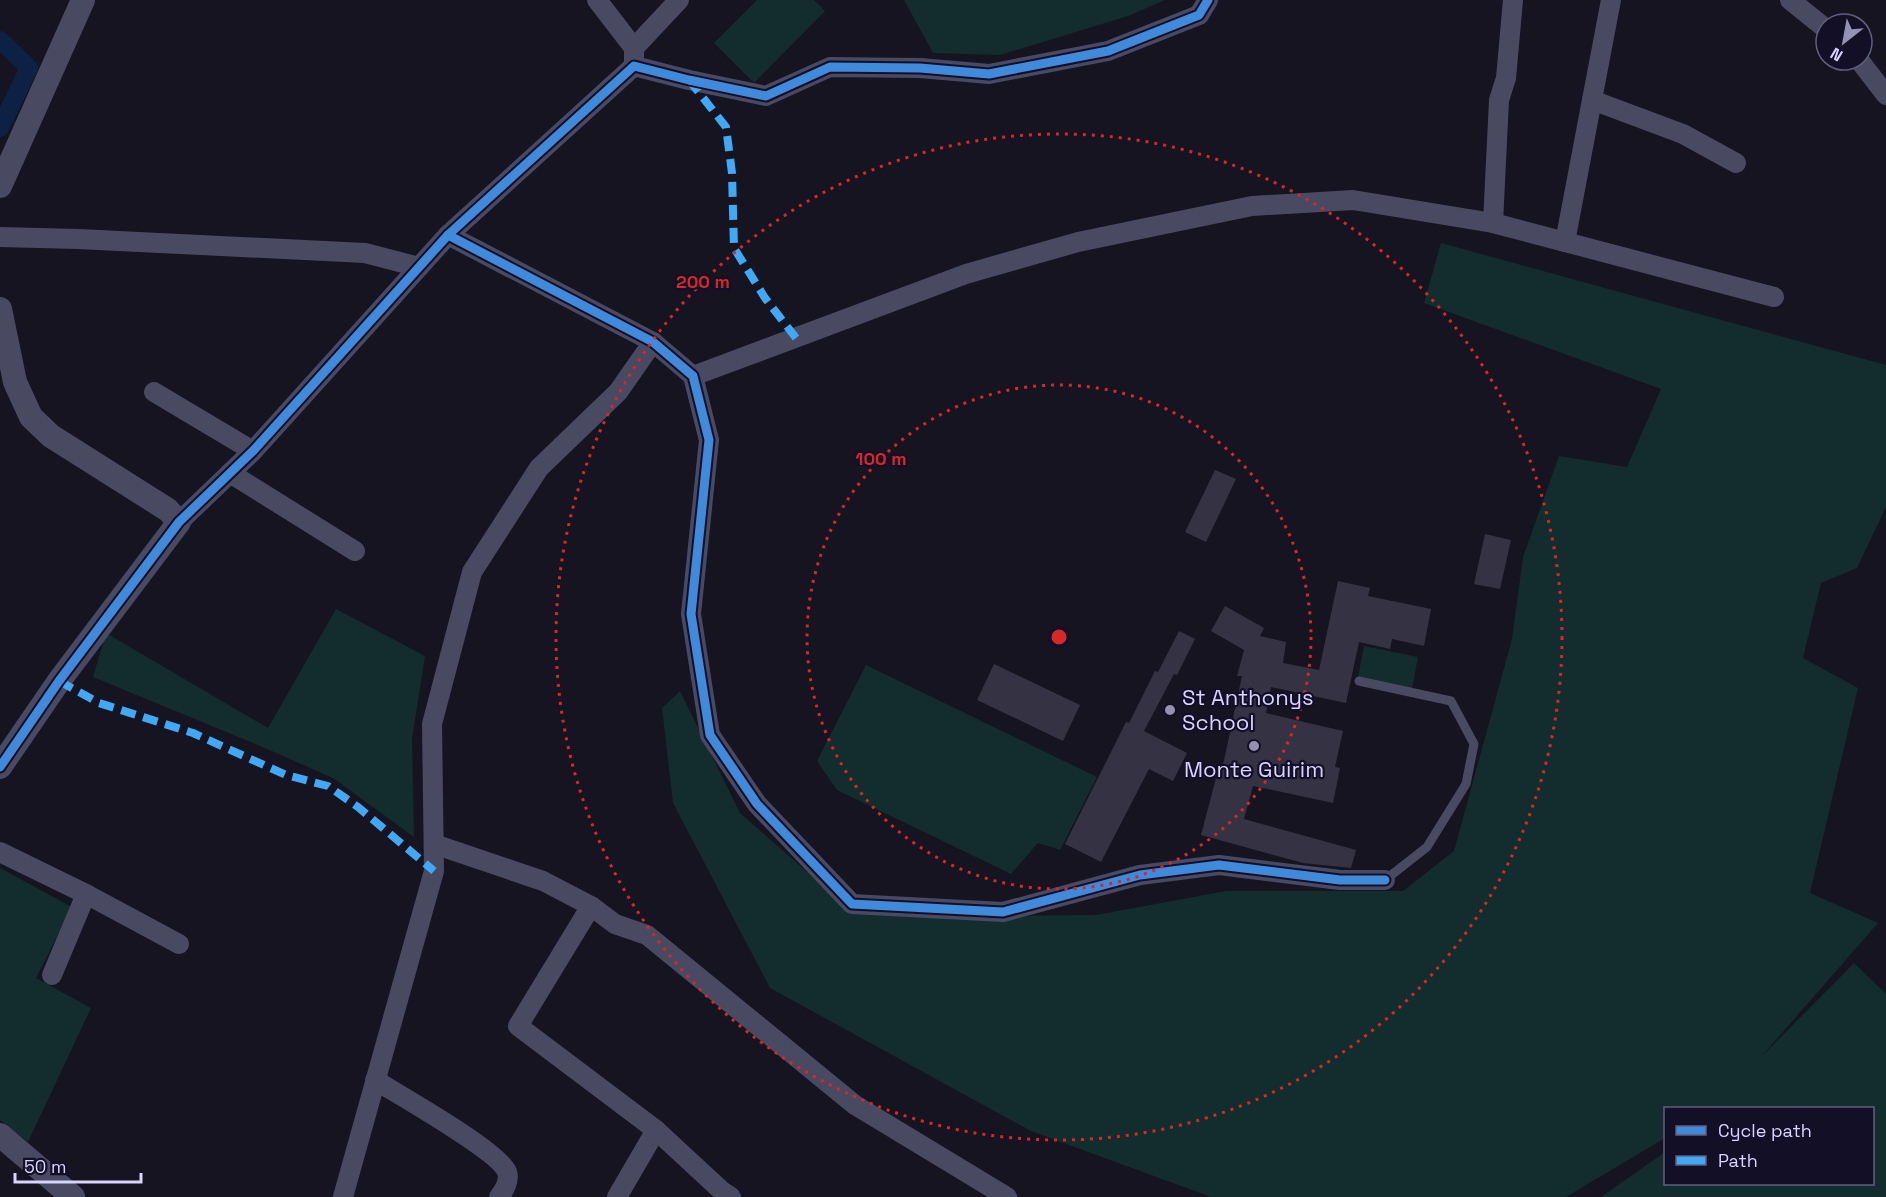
<svg xmlns="http://www.w3.org/2000/svg" width="1886" height="1197" viewBox="0 0 1886 1197" font-family="'Space Grotesk',sans-serif">
	<style>
		.green { fill: #132c2d }
		.lines { fill: none; stroke-linecap: round; stroke-linejoin: round }
		.canal { stroke: #0d2144; stroke-width: 18 }
		.building { fill: #343243 }
		.service { stroke: #4a4962; stroke-width: 9 }
		.minor { stroke: #4a4962; stroke-width: 20 }
		.tertiary { stroke: #4a4962; stroke-width: 24 }
		.quiet { stroke: #3fa9f5; stroke-width: 8; stroke-dasharray: 15 8; stroke-linecap: butt }
		.cycleway-casing { stroke: #130f26; stroke-width: 13 }
		.cycleway { stroke: #408adc; stroke-width: 9 }
		.ring { fill: none; stroke: #d62828; stroke-width: 3; stroke-dasharray: 3 6 }
		.poi-dot { fill: #9591b1; stroke: #130f26; stroke-width: 2 }
		.labels { text-anchor: middle; stroke-width: 4.5; stroke-linejoin: round; paint-order: stroke }
		.poi-label { font-size: 22px; fill: #d9d4ff; stroke: #130f26; text-anchor: start }
		.centre { fill: #d62828; stroke: #130f26; stroke-width: 3 }
		.ring-label { font-size: 18px; text-anchor: middle; font-weight: bold; fill: #d62828; stroke: #130f26; stroke-width: 4.5; stroke-linejoin: round; paint-order: stroke }
	</style>
	<rect width="100%" height="100%" fill="#161421"/>
	<g class="green">
		<polygon points="757,0 814,0 825,11 754,83 714,43"/>
		<polygon points="904,0 1165,0 1128,16 1000,55 933,53"/>
		<polygon points="1441,243 1886,365 1886,507 1857,568 1821,583 1803,658 1858,688 1810,893 1878,923 1761,1057 1854,963 1886,994 1886,1197 1601,1197 1665,1152 1666,1184 1872,1184 1872,1108 1666,1108 1665,1138 1566,1197 1211,1197 1031,1131 770,988 673,803 662,708 680,691 740,813 831,893 913,917 1096,915 1226,891 1403,891 1454,851 1512,639 1523,557 1559,456 1627,467 1661,389 1424,303"/>
		<polygon points="336,609 425,656 412,739 414,837 333,778 265,748 93,677 106,633 268,728"/>
		<polygon points="1364,646 1418,657 1412,689 1358,677"/>
		<polygon points="866,665 1097,777 1060,850 1038,843 1011,874 837,790 817,761"/>
		<polygon points="0,868 72,907 36,978 91,1008 28,1142 0,1120"/>
	</g>
	<g class="lines">
		<polyline class="canal" points="0,40 29,68 0,128"/>
	</g>
	<g class="building">
		<polygon points="1215,470 1236,479 1206,542 1185,532"/>
		<polygon points="1485,534 1511,540 1500,589 1474,584"/>
		<polygon points="1338,581 1370,588 1368,596 1431,609 1424,646 1392,639 1390,649 1359,642 1346,703 1271,687 1266,713 1343,731 1335,767 1340,768 1333,803 1253,786 1244,819 1356,850 1351,868 1303,863 1201,835 1216,778 1220,779 1242,676 1237,676 1244,650 1211,631 1225,606 1264,628 1260,636 1286,642 1283,663 1319,670"/>
		<polygon points="1179,631 1195,639 1177,675 1174,674 1144,731 1187,753 1173,781 1149,769 1101,862 1065,844 1126,722 1129,723 1155,671 1158,672"/>
		<polygon points="994,664 1080,705 1063,741 977,700"/>
	</g>
	<g class="lines">
		<polyline class="service" points="1359,681 1451,701 1474,744 1466,784 1427,847 1385,880"/>
		<g class="minor">
			<polyline points="597,0 634,48"/>
			<polyline points="1790,0 1826,29"/>
			<polyline points="1859,60 1886,95"/>
			<polyline points="634,66 634,48 679,0"/>
			<polyline points="1592,100 1683,134 1736,163"/>
			<polyline points="1493,223 1499,100 1506,78 1513,0"/>
			<polyline points="448,235 653,342 693,376 709,440 691,614 710,735 757,804 852,904 1003,912 1140,875 1219,865 1340,880 1385,880"/>
			<polyline points="0,237 78,239 365,253 419,267"/>
			<polyline points="1565,242 1611,0"/>
			<polyline points="693,376 966,274 1078,242 1252,206 1353,200 1493,223 1774,297"/>
			<polyline points="154,392 253,451"/>
			<polyline points="230,473 355,551"/>
			<polyline points="179,522 253,451 448,235 634,66 689,80 766,96 830,67 920,68 989,74 1108,51 1199,15 1208,0"/>
			<polyline points="434,844 543,881 591,906 615,924 647,935 855,1105 1007,1197"/>
			<polyline points="0,852 86,894 179,944"/>
			<polyline points="591,906 518,1026 656,1130 722,1191 731,1197"/>
			<polyline points="52,975 86,894"/>
			<path d="M375,1080c24,15 124,71 132,92 3,8 -3,19 -8,25"/>
			<polyline points="343,1197 434,871 432,724 472,572 539,468 618,392 653,342"/>
			<polyline points="617,1197 656,1130"/>
		</g>
		<g class="tertiary">
			<polyline points="0,186 83,0"/>
			<polyline points="0,309 15,382 31,417 51,436 168,510 179,522 59,681 0,767"/>
			<polyline points="0,1135 73,1197"/>
		</g>
		<g class="quiet">
			<polyline points="689,80 726,127 732,173 734,248 765,298 796,338"/>
			<polyline points="59,681 99,703 193,733 286,775 328,786 358,807 434,871"/>
		</g>
		<defs>
			<g id="cycleway">
				<polyline points="448,235 653,342 693,376 709,440 691,614 710,735 757,804 852,904 1003,912 1140,875 1219,865 1340,880 1385,880"/>
				<polyline points="0,767 59,681 179,522 253,451 448,235 634,66 689,80 766,96 830,67 920,68 989,74 1108,51 1199,15 1208,0"/>
			</g>
		</defs>
		<use href="#cycleway" class="cycleway-casing"/>
		<use href="#cycleway" class="cycleway"/>
	</g>
	<g class="ring">
		<circle cx="1059" cy="637" r="252"/>
		<circle cx="1059" cy="637" r="503"/>
	</g>
	<g class="poi-dot">
		<circle cx="1170" cy="710" r="6"/>
		<circle cx="1254" cy="746" r="6"/>
	</g>
	<g class="labels">
		<g class="poi-label">
			<text x="1182" y="705">St Anthonys<tspan x="1182" dy="25">School</tspan></text>
			<text x="1254" y="777" text-anchor="middle">Monte Guirim</text>
		</g>
	</g>
	<circle cx="1059" cy="637" r="9" class="centre"/>
	<g class="ring-label">
		<text x="703" y="288">200 m</text>
		<text x="881" y="465">100 m</text>
	</g>
	<rect x="1664" y="1107" width="210" height="78" fill="#130f26" stroke="#625e7d" stroke-width="1.5"/>
	<rect x="1676" y="1126" width="30" height="9" fill="#408adc" stroke="#625e7d" stroke-width="1.5"/>
	<text x="1718" y="1137" font-size="18" fill="#d9d4ff">Cycle path</text>
	<rect x="1676" y="1156" width="30" height="9" fill="#3fa9f5" stroke="#625e7d" stroke-width="1.5"/>
	<text x="1718" y="1167" font-size="18" fill="#d9d4ff">Path</text>
	<g transform="translate(1844 42) rotate(211)"><circle r="28" fill="#130f26" stroke="#625e7d" stroke-width="1.5"/>
	<path d="M0-4.5L10 22L0 15L-10 22Z" fill="#9591b1"/>
	<text y="-9" font-size="16" font-weight="bold" text-anchor="middle" fill="#d9d4ff">N</text>
	</g>
	<path d="M15 1173v9h126v-9" fill="none" stroke="#d9d4ff" stroke-width="3"/>
	<text x="24" y="1173" font-size="18" fill="#d9d4ff" stroke="#130f26" stroke-width="4.5" paint-order="stroke">50 m</text>
</svg>
